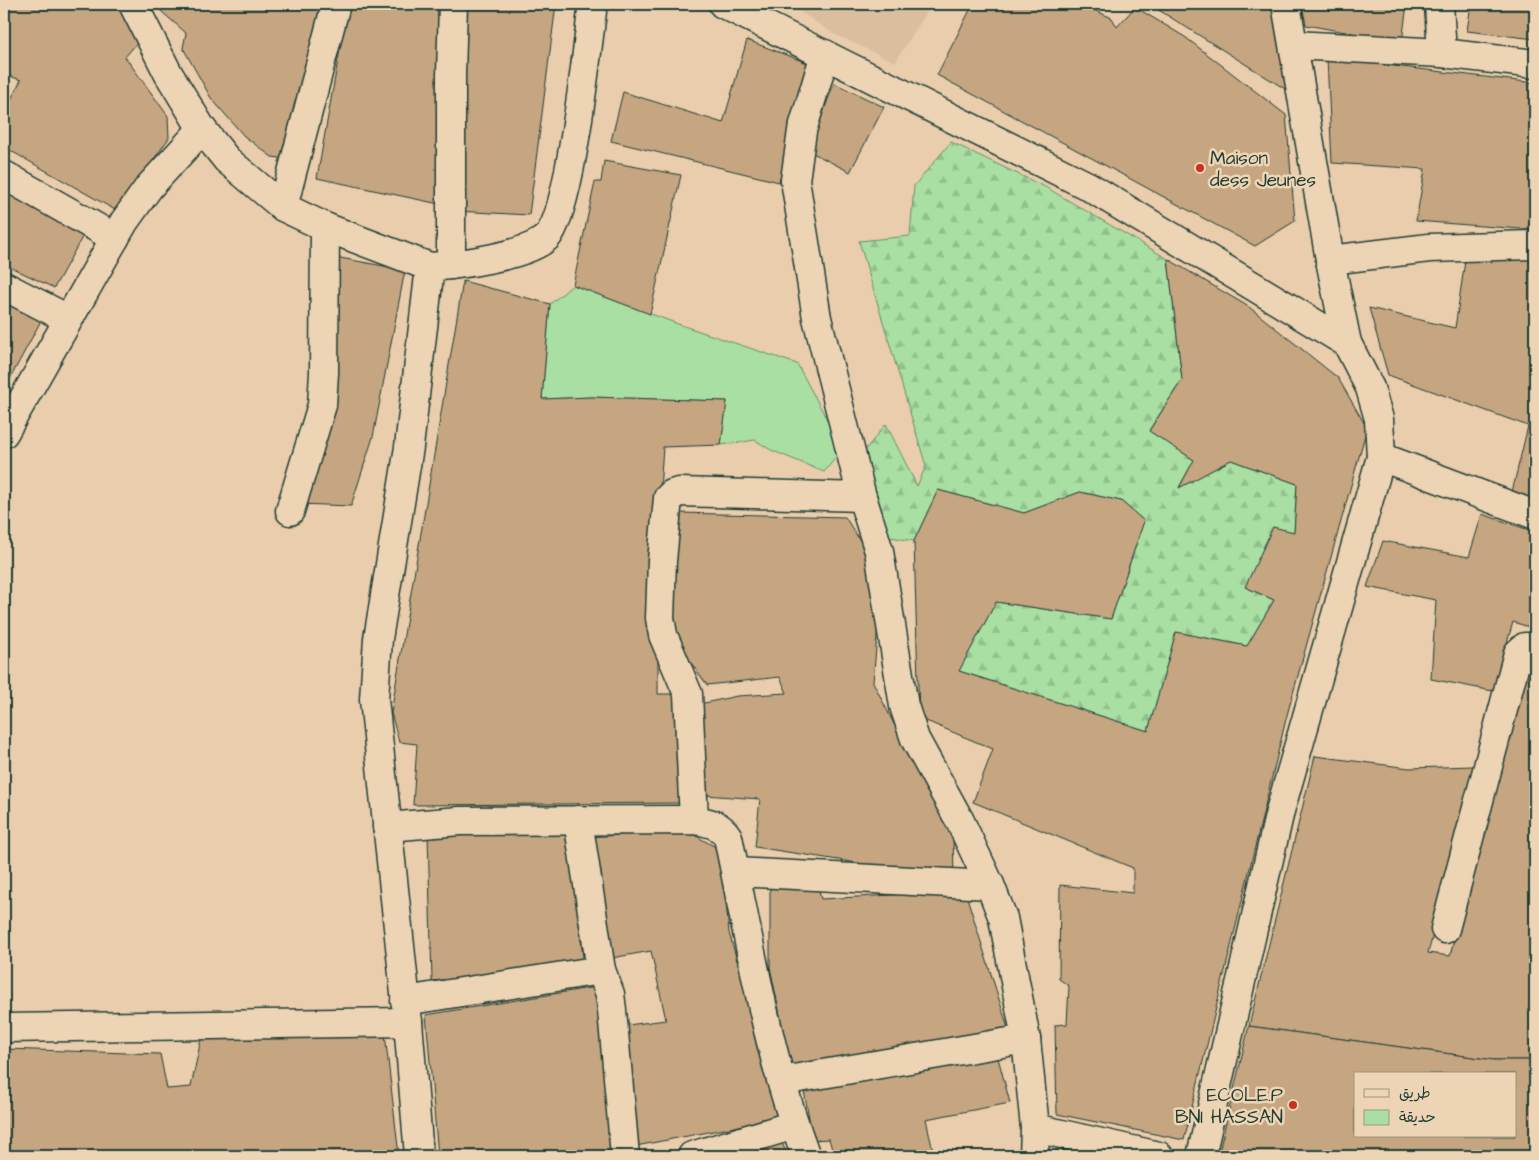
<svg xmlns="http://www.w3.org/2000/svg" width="1539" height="1160" viewBox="0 0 1539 1160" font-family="'Architects Daughter','Playpen Sans Arabic',sans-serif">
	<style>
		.built { fill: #dabe9d }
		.green { fill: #a9dfa3; stroke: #648e6c }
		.forest { fill: url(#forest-firs); stroke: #648e6c }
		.building { fill: #c6a581; stroke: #1f3d34; fill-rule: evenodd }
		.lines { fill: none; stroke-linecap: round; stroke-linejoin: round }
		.minor-casing { stroke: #1f3d34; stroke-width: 31 }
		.minor { stroke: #edd4b5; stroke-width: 28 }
		.poi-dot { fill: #c8321e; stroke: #edd4b5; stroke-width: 2 }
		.labels { text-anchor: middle; stroke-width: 5; stroke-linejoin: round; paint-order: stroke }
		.poi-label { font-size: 19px; fill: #1f3d34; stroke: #edd4b5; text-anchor: start }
	</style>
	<defs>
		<pattern id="forest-firs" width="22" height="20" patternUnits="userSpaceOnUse" patternTransform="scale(1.25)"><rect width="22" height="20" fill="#a9dfa3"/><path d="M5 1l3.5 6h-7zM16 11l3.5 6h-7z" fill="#91c08d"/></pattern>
	</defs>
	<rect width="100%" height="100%" fill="#e9cdac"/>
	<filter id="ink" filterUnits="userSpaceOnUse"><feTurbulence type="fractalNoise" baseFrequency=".02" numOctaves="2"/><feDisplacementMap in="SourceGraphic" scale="10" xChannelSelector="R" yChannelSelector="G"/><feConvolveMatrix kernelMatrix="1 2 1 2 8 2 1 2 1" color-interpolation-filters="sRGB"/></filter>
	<g filter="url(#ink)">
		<polygon class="built" points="789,4 932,4 895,62 834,34"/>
		<polygon class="green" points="573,285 678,324 797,364 843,449 824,472 771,450 755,440 721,445 727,401 591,397 542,399 550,304"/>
		<polygon class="forest" points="951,142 1047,188 1168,259 1182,380 1149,430 1194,460 1179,487 1231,460 1297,484 1294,532 1245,587 1274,600 1247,646 1176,632 1148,731 959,671 996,602 1111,619 1144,521 1121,501 1080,492 1024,513 938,490 914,541 884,536 865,450 886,424 917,486 926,466 859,241 910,236 914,186"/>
		<g class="building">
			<polygon points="4,4 122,4 143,36 125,57 168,116 169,138 117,211 4,147 4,113 21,80 4,74"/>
			<polygon points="153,4 323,4 288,159 272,157 244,136 211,98 183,48 186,33"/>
			<polygon points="348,4 442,4 444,205 317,178"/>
			<polygon points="464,4 556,4 529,215 456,211"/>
			<polygon points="973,4 1080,4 1112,18 1117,27 1135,7 1185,37 1286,115 1295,221 1255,246 937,75"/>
			<polygon points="1149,4 1272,4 1290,92"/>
			<polygon points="1302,4 1407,4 1402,42 1306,25"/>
			<polygon points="1471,4 1535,4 1535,39 1467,31"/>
			<polygon points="747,40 810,64 779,182 611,141 623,92 723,123"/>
			<polygon points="1327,58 1535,83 1535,230 1416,221 1425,169 1332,163"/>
			<polygon points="834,83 884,107 850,172 809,151"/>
			<polygon points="604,161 681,175 650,314 573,285 595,182 601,182"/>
			<polygon points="4,190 85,232 54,288 4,264"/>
			<polygon points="1466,254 1535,260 1535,501 1512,492 1528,426 1388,375 1369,308 1455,328"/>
			<polygon points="335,257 405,270 373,437 351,506 299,504"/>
			<polygon points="1168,259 1249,307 1338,378 1367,428 1287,715 1184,1140 1057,1114 1055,1025 1067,1024 1069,986 1059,979 1060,885 1133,893 1133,868 973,802 993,749 919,718 914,541 938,490 1024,513 1080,492 1121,501 1144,521 1111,619 996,602 959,671 1148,731 1176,632 1247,646 1274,600 1245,587 1273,527 1294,532 1297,484 1231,460 1179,488 1194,460 1149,431 1182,380"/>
			<polygon points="463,281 550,304 542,399 591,397 727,401 721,445 663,447 658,518 658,694 682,694 680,803 413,805 417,744 399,742 391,713"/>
			<polygon points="4,295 44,315 4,390"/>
			<polygon points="679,513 845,517 873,561 880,602 873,682 914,764 953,833 954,878 755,847 760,799 705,795 700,704 737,696 787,693 780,677 707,685 666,628"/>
			<polygon points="1482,514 1535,532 1535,629 1513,622 1493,691 1431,679 1436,600 1367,587 1383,541 1469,557"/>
			<polygon points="1525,658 1535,661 1535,1060 1494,1060 1249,1026 1315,756 1409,768 1474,766 1466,815 1428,953 1450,956"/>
			<polygon points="568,828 584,966 432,981 428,834"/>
			<polygon points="687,831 721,850 729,933 763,1050 786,1117 636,1146 620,1026 666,1020 651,951 606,959 588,837"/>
			<polygon points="770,882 817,882 821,899 965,891 1008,1028 792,1073 770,967"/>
			<polygon points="602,986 612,1156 438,1156 426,1015"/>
			<path d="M1249,1026l245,34h41v96h-317zM1355,1074h160v62h-160z"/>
			<polygon points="305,1030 385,1034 399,1156 4,1156 4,1049 160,1054 167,1089 191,1087 201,1039"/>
			<polygon points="997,1054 1010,1103 926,1119 934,1156 834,1156 829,1139 813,1140 803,1085"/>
			<polygon points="779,1137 788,1156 721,1156"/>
			<polygon points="1057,1142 1110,1156 1057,1156"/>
		</g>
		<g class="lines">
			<defs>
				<g id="minor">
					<polyline points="133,4 168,73 202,129 227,160 283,207 325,227 430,267"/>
					<polyline points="723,4 1088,186 1347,343 1370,388 1379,419 1381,457 1280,811 1201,1156"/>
					<polyline points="1286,4 1330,260 1347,343"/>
					<polyline points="1439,4 1442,53"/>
					<polyline points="1294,45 1442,53 1535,64"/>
					<polyline points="825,54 802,131 795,180 817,318 862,497 879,551 904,706 915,739 960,821 990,885 1003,918 1026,1039 1035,1128 1034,1156"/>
					<polyline points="4,175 115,238"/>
					<polyline points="283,207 336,4"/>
					<polyline points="1330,260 1429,248 1535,245"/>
					<polyline points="451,265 451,75 453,4"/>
					<polyline points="4,286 68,319"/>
					<polyline points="4,433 124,222 149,187 202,129"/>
					<polyline points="1381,457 1535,515"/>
					<polyline points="290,511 322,405 324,373 325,227"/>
					<polyline points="578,820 601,970 610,994 612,1010 625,1156"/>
					<polyline points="694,820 688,694 663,635 660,618 662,561 668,498 672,494 679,492 862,497"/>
					<path d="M387,827l73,-6 234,-1c15,3 25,3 34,17 22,106 39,217 78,319"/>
					<polyline points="736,872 990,885"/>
					<polyline points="1445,929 1518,653 1525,647 1535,648"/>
					<polyline points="405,1001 601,970"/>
					<polyline points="4,1028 408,1022"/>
					<polyline points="782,1081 1026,1039"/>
					<polyline points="1035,1128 1159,1156"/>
					<path d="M419,1156l-11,-134 -34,-323 4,-60 31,-192 21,-180c27,-2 98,-11 117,-30 24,-25 40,-190 46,-233"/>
					<polyline points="692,1156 794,1125"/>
				</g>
			</defs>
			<use href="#minor" class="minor-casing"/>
			<use href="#minor" class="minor"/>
		</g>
	</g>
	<g class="poi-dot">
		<circle cx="1200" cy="168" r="5"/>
		<circle cx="1293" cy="1105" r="5"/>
	</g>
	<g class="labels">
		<g class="poi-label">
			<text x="1210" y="164">Maison<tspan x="1210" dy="22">dess Jeunes</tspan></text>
			<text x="1283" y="1101" text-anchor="end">ECOLE.P<tspan x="1283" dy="22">BNI HASSAN</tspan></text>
		</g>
	</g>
	<rect width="1539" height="1160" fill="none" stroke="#edd4b5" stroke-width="20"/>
	<rect x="10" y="10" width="1519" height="1140" fill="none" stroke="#1f3d34" stroke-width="2" filter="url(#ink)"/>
	<rect x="1354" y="1072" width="162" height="65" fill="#edd4b5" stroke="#9b9881"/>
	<rect x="1364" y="1089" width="25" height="8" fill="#edd4b5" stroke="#9b9881"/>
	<text x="1399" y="1098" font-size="15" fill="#1f3d34">طريق</text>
	<rect x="1364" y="1110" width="25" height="15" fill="#a9dfa3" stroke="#9b9881"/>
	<text x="1399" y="1122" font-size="15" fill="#1f3d34">حديقة</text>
</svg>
